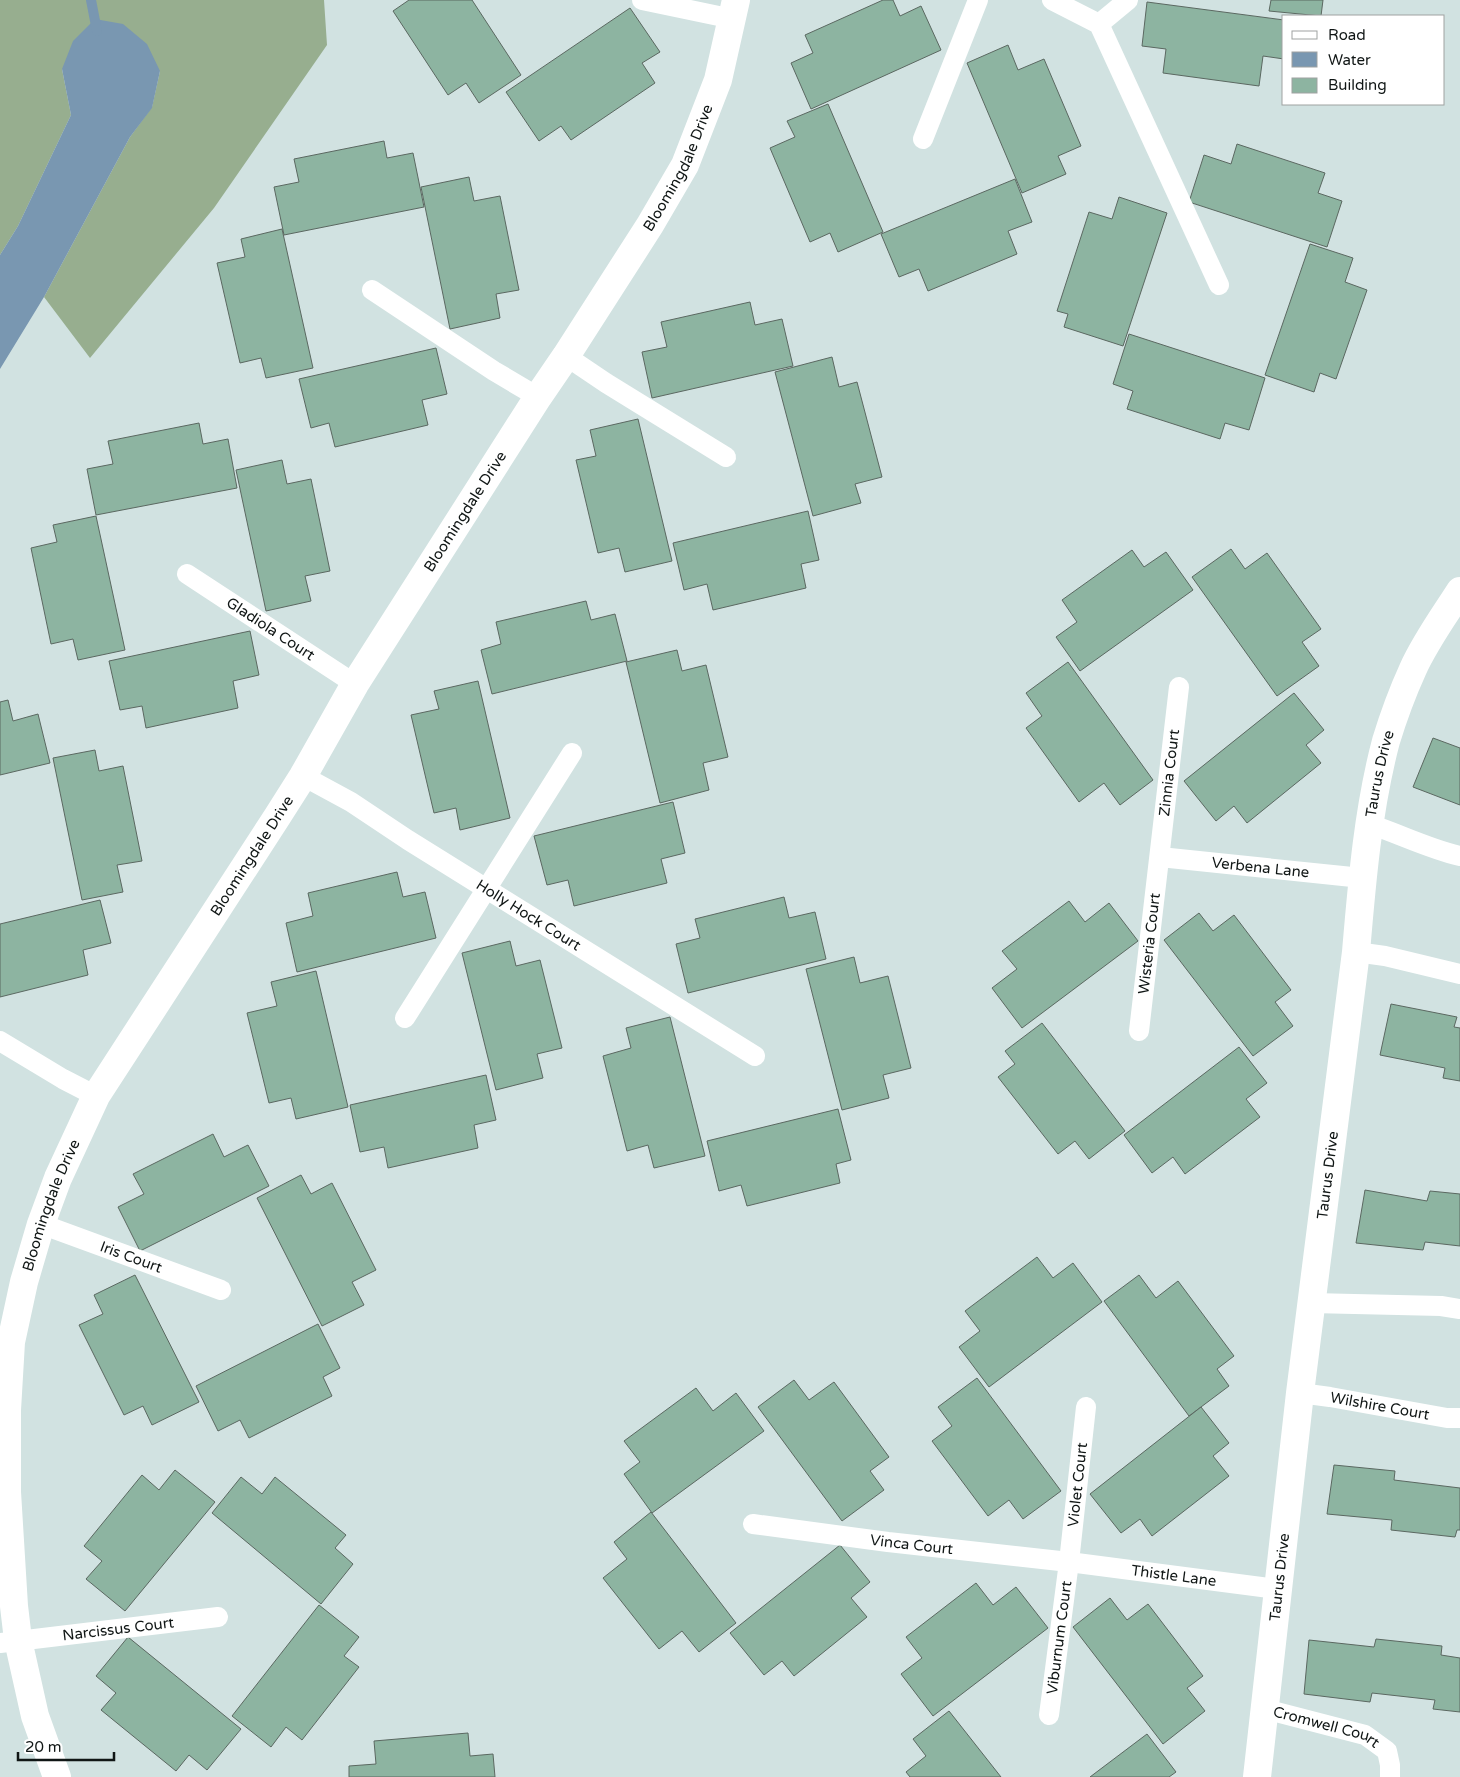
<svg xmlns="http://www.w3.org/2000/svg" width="1460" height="1777" viewBox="0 0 1460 1777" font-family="'Varela Round',sans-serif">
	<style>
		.forest { fill: #97ae8f }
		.water { fill: #7997b1 }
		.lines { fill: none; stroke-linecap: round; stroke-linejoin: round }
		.stream { stroke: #7997b1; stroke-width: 10 }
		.building { fill: #8db4a1; stroke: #5b6861 }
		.lane { stroke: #fff; stroke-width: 20 }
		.street { stroke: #fff; stroke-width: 28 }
		.labels { text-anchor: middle; stroke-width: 4.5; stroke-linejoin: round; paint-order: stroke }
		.street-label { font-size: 15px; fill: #101615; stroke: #fff }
	</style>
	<rect width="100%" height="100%" fill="#d1e2e1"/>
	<polygon class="forest" points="0,0 324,0 327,45 214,208 90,358 44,297 130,137 152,107 160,71 62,69 71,115 18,226 0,255"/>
	<polygon class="water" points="95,19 123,24 147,44 160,71 152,108 130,137 44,297 0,369 0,255 18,226 71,115 62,69 73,41"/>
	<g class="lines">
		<polyline class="stream" points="91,0 97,31"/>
	</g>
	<g class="building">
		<polygon points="409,0 472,0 521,75 479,103 466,83 448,95 393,11"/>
		<polygon points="883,0 893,0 900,16 921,6 941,50 811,109 791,63 813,53 805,35"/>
		<polygon points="1271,0 1323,0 1321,16 1269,11"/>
		<polygon points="1147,2 1284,20 1284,59 1263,56 1259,86 1163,73 1166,49 1142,46"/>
		<polygon points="630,8 660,52 642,63 655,83 571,140 561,126 539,141 506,92"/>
		<polygon points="1008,45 1018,70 1044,59 1081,146 1058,156 1066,174 1022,193 967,63"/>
		<polygon points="828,104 883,232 838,252 830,233 810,242 770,148 795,137 787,121"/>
		<polygon points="384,141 387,158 413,153 424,207 284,235 274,187 299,182 294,159"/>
		<polygon points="1237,144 1325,173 1318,193 1342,201 1327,247 1189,202 1204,155 1231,164"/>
		<polygon points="469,177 474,201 500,196 519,290 496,294 500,318 450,329 421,187"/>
		<polygon points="1015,179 1032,222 1008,231 1017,254 928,291 919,269 899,277 881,234"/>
		<polygon points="1119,197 1167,213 1123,346 1064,327 1068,314 1057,311 1089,212 1112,219"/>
		<polygon points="282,229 313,368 266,378 261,358 240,363 217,263 245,257 241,239"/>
		<polygon points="1310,244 1353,258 1345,282 1367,290 1336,379 1320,373 1314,392 1265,375"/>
		<polygon points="750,302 755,325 782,319 793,366 652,398 642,352 667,347 661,322"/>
		<polygon points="1129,334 1265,378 1249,430 1225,423 1220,439 1127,409 1133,391 1113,384"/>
		<polygon points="436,348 447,394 422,400 428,425 335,447 329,423 311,428 299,379"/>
		<polygon points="832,357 839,387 857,382 882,477 855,484 861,503 813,516 775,372"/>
		<polygon points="638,419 672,561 625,572 619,548 598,553 576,460 596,456 590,430"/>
		<polygon points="199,423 203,444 228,439 237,488 96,515 87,469 113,464 108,441"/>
		<polygon points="282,460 287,484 311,479 330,571 305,576 311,601 266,611 236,470"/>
		<polygon points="808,511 819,560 801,564 806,588 713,610 707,584 684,590 673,543"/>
		<polygon points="96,516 125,650 78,660 73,639 51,644 31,548 57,542 53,525"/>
		<polygon points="1231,549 1245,569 1267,553 1321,629 1302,642 1319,666 1277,696 1192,577"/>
		<polygon points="1132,550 1144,567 1166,552 1193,590 1080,671 1056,637 1077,622 1062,600"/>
		<polygon points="586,601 591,620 615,614 627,661 492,694 481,650 501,644 496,622"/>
		<polygon points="250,631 259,675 233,681 238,708 146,728 142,706 120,710 109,661"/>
		<polygon points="677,650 682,671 706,665 728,757 703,763 709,790 660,803 626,662"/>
		<polygon points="1068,662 1153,780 1120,805 1104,783 1079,802 1026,728 1042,716 1026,693"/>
		<polygon points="478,681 510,818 460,830 456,808 434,813 411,715 439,709 434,691"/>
		<polygon points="1294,693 1324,730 1306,745 1321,763 1247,823 1234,806 1216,821 1184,781"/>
		<polygon points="8,700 13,721 38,714 50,763 0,775 0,702"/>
		<polygon points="1433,738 1460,748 1460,805 1413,787"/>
		<polygon points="95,750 99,771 123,766 142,861 117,865 123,892 82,900 53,758"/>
		<polygon points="673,802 685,853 661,859 667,883 574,906 568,880 547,885 534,836"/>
		<polygon points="397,872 403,897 425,892 436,938 297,972 286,923 313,916 308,893"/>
		<polygon points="784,897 789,918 815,912 826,959 688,993 676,944 700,938 695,919"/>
		<polygon points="100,900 111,943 83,950 88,975 0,997 0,924"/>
		<polygon points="1069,901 1085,922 1109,903 1138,941 1022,1028 992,988 1017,969 1002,951"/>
		<polygon points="1199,913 1213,931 1234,915 1291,990 1275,1002 1293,1026 1253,1056 1164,940"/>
		<polygon points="510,941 516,966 540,960 562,1048 537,1054 543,1078 496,1090 462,953"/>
		<polygon points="854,957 860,983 888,976 911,1068 883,1075 889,1098 842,1110 806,969"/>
		<polygon points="316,971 348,1107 296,1119 291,1098 269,1103 247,1013 277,1006 271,982"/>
		<polygon points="1391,1004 1457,1017 1454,1027 1460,1028 1460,1081 1443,1078 1445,1068 1380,1055"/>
		<polygon points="670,1017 705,1156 654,1168 648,1145 627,1151 603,1056 631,1048 626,1028"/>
		<polygon points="1042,1023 1125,1131 1089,1159 1075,1141 1058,1154 998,1077 1015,1064 1005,1051"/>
		<polygon points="1239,1047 1267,1083 1246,1099 1260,1117 1185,1174 1173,1157 1152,1173 1124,1135"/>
		<polygon points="486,1075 496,1120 474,1125 478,1148 388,1168 384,1147 360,1152 350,1105"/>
		<polygon points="838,1109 851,1160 836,1164 840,1183 747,1206 741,1185 719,1191 707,1141"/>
		<polygon points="213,1134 224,1157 248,1145 269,1186 140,1251 118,1207 144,1194 133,1174"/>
		<polygon points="301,1175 311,1194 332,1183 376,1270 352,1282 364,1305 322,1326 257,1198"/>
		<polygon points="1365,1190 1427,1201 1430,1191 1460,1194 1460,1246 1425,1242 1423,1250 1356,1243"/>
		<polygon points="1037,1257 1053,1278 1073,1263 1102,1302 989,1387 959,1347 980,1331 965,1311"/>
		<polygon points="135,1275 199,1402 152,1425 143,1406 124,1415 79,1325 103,1314 94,1295"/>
		<polygon points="1139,1275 1156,1298 1178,1281 1234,1356 1217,1369 1229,1386 1189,1416 1104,1301"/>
		<polygon points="318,1324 340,1368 323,1377 332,1396 249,1438 240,1420 218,1431 196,1386"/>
		<polygon points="977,1378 1061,1491 1023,1519 1009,1500 988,1516 932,1441 952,1426 938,1407"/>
		<polygon points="794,1380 809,1400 834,1382 889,1457 870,1471 884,1490 842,1521 758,1407"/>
		<polygon points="696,1388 713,1411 736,1393 764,1431 652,1513 624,1474 640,1462 624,1441"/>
		<polygon points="1201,1407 1229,1443 1213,1456 1229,1476 1152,1536 1140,1519 1121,1533 1090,1494"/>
		<polygon points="1334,1465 1395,1471 1394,1480 1460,1488 1460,1530 1457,1530 1455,1537 1391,1530 1392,1520 1327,1514"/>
		<polygon points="175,1470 215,1502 125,1611 86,1579 102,1561 84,1546 142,1475 159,1490"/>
		<polygon points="241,1477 262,1494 275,1477 346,1535 335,1548 353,1564 321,1604 212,1513"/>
		<polygon points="651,1512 736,1623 699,1652 682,1631 659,1649 603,1578 627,1559 614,1542"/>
		<polygon points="840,1545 870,1582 851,1598 867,1617 794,1676 782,1661 764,1675 730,1633"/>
		<polygon points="976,1583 993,1605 1016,1587 1048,1628 933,1716 901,1674 922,1658 906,1637"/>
		<polygon points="1110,1598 1127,1620 1148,1604 1203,1676 1187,1688 1205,1711 1163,1744 1073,1627"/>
		<polygon points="319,1605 359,1637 344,1656 359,1667 302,1740 286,1727 271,1747 232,1716"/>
		<polygon points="128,1637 241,1729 207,1770 189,1755 176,1771 101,1710 116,1693 96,1676"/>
		<polygon points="1376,1639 1442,1646 1441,1655 1460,1658 1460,1712 1433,1709 1435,1700 1372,1693 1370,1702 1304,1694 1309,1640 1374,1647"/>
		<polygon points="949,1711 1001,1777 910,1777 906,1772 926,1756 913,1739"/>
		<polygon points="468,1733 470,1756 493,1754 495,1777 349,1777 349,1766 376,1764 374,1741"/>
		<polygon points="1147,1734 1176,1772 1169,1777 1090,1777"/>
	</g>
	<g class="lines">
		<g class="lane">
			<polyline points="642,0 733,19"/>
			<polyline points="1052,0 1099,24 1219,285"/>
			<polyline points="1099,24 1128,0"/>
			<polyline points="923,139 978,0"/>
			<polyline points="372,290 494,371 538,397"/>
			<polyline points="566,356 606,383 726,457"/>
			<path id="s1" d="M187,574l168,110"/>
			<path id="s2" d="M303,776l48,26 57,38 347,216"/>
			<path d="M1369,824c31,10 60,25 91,32"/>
			<path id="s3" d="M1160,857l202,21"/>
			<polyline points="1356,952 1385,956 1460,974"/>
			<polyline points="405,1018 572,753"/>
			<path id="s4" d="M1139,1031l40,-344"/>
			<polyline points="0,1041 63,1079 96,1096"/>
			<path id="s5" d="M41,1224l180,66"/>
			<polyline points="1311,1303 1441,1306 1460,1309"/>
			<path id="s6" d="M1300,1393l30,4 117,21h13"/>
			<path id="s7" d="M753,1524l135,18 181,20 208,27"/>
			<path id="s8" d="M0,1643l218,-26"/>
			<path id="s9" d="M1265,1709l100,26 22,16 3,14v12"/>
			<path id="s10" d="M1049,1715l20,-153 17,-155"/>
		</g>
		<g class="street">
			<path id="s11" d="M57,1777l-22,-61 -17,-76 -4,-34 -7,-114v-82l4,-68 13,-60 17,-58 17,-46 38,-82 181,-279 26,-41 52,-92 183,-287 28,-41 84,-131 35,-60 33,-85 18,-80"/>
			<path id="s12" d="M1257,1777l43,-384 56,-441c6,-71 12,-143 30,-211 7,-23 17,-50 27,-72 12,-27 31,-53 47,-78"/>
		</g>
	</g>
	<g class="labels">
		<g class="street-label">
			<text dy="5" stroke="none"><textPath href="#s11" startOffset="1799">Bloomingdale Drive</textPath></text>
			<text dy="5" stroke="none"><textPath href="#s11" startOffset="1394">Bloomingdale Drive</textPath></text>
			<text dy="5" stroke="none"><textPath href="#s1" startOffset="100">Gladiola Court</textPath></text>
			<text dy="5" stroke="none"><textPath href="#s4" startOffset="260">Zinnia Court</textPath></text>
			<text dy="5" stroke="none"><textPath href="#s12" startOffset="1011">Taurus Drive</textPath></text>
			<text dy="5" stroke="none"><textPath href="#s11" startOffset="989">Bloomingdale Drive</textPath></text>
			<text dy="5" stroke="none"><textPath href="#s3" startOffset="101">Verbena Lane</textPath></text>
			<text dy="5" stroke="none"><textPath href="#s2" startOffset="265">Holly Hock Court</textPath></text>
			<text dy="5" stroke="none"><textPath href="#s4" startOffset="88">Wisteria Court</textPath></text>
			<text dy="5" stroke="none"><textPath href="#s12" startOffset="606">Taurus Drive</textPath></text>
			<text dy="5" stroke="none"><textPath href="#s11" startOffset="584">Bloomingdale Drive</textPath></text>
			<text dy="5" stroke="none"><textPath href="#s5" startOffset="96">Iris Court</textPath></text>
			<text dy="5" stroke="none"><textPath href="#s6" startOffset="81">Wilshire Court</textPath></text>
			<text dy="5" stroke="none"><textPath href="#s10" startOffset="232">Violet Court</textPath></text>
			<text dy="5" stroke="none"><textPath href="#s7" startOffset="160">Vinca Court</textPath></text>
			<text dy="5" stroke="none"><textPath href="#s7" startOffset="424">Thistle Lane</textPath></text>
			<text dy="5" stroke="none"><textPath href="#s12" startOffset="201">Taurus Drive</textPath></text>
			<text dy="5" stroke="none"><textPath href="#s8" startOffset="119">Narcissus Court</textPath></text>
			<text dy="5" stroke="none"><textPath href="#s10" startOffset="78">Viburnum Court</textPath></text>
			<text dy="5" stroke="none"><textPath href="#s9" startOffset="64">Cromwell Court</textPath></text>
		</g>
	</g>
	<rect x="1282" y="15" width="162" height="90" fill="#ffffff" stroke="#9fa2a1"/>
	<rect x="1292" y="31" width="25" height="8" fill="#ffffff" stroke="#9fa2a1"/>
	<text x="1328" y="40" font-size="15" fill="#101615">Road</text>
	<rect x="1292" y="52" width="25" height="15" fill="#7997b1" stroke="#9fa2a1"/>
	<text x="1328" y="65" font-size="15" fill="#101615">Water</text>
	<rect x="1292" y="78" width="25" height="15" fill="#8db4a1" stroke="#9fa2a1"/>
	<text x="1328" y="90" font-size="15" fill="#101615">Building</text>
	<path d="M18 1752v8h96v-8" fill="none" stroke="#101615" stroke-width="2.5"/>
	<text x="25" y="1752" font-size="15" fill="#101615" stroke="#ffffff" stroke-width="4" paint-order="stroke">20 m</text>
</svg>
